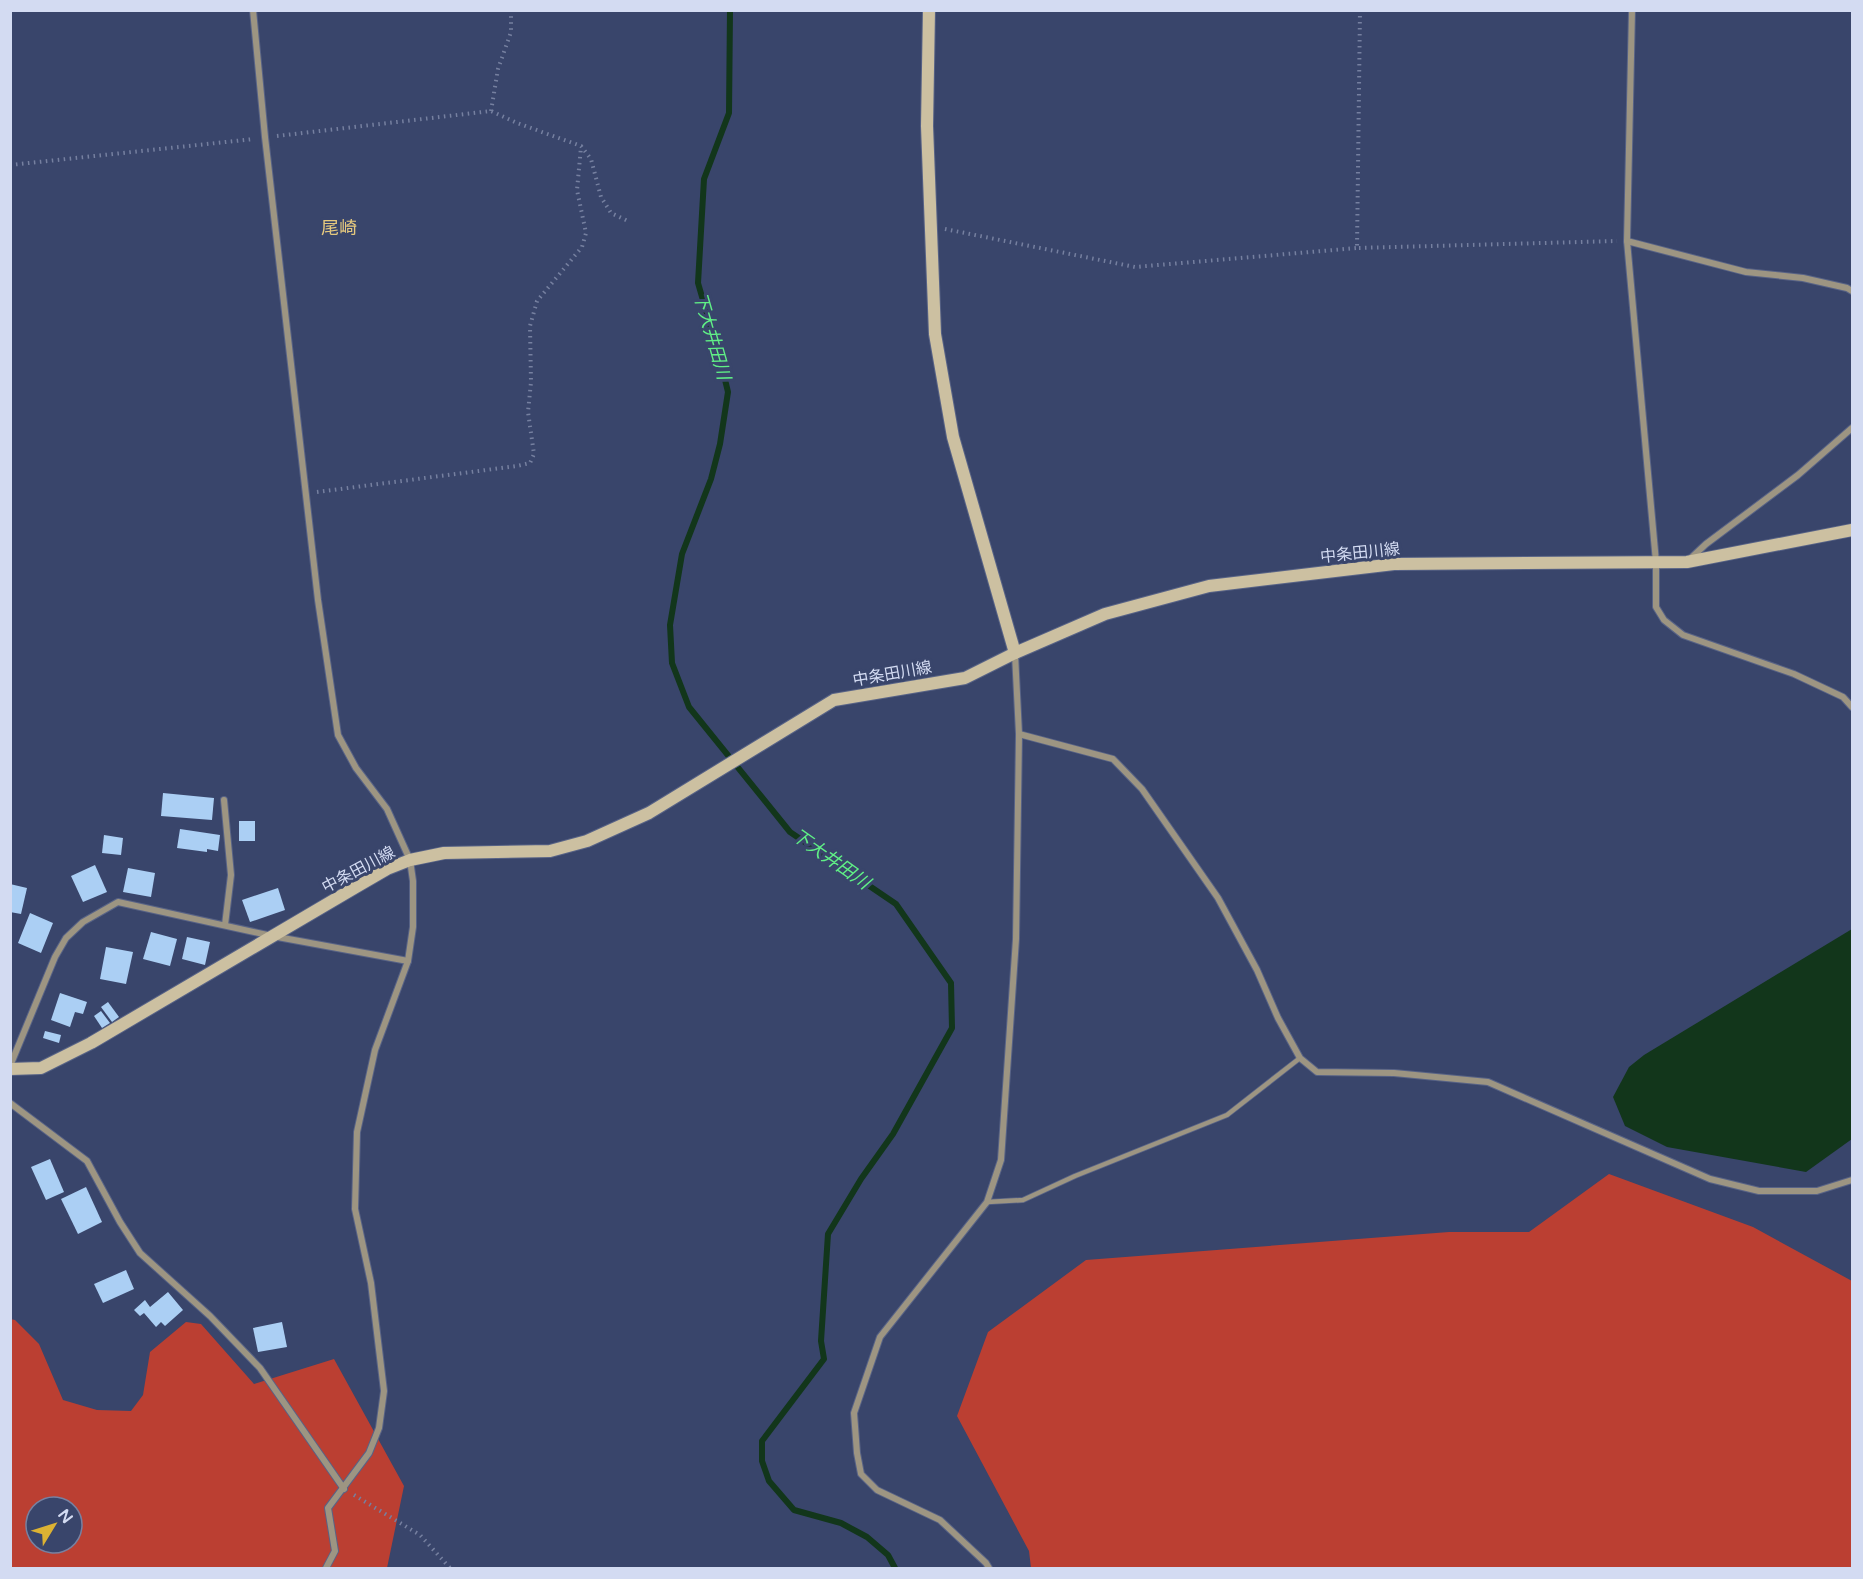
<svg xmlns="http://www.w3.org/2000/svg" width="1863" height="1579" viewBox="0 0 1863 1579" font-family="'Varela Round','Noto Sans JP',sans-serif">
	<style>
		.forest { fill: #bb3f32; fill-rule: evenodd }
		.water { fill: #12361b }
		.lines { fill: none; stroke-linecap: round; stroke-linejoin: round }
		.stream { stroke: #12361b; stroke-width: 6 }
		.building { fill: #abcff4 }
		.lane-casing { stroke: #586386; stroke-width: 6 }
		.street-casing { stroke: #586386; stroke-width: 8 }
		.secondary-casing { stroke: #586386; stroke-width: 14 }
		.path { stroke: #7680a0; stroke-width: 4; stroke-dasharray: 1.5 4.5; stroke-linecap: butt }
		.lane { stroke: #9d9582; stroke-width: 4.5 }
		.street { stroke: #9d9582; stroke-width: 6 }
		.secondary { stroke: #ccc0a1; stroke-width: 12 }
		.labels { text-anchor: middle; stroke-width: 6; stroke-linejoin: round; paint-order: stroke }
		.street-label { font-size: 16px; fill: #d3dbf2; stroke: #39456b }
		.neighbourhood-label { font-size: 18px; fill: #e6c97e; stroke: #39456b }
		.water-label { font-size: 18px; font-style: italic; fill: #60f086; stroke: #39456b }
	</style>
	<rect width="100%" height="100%" fill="#39456b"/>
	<g class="forest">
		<polygon points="1609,1174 1753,1227 1852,1281 1852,1568 1031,1568 1029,1551 957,1416 988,1332 1086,1260 1449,1232 1529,1232"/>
		<path d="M10,1319l5,1 24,24 24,56 34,10 34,1 12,-16 7,-43 36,-30 15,2 53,60 80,-25 70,127 -17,82h-376zM36,1507h36v36h-36z"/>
	</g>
	<polygon class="water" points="1852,929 1852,1139 1806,1172 1667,1147 1625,1126 1613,1097 1629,1067 1644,1055"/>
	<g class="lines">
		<polyline class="stream" points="730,10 729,113 704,179 698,283 720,359 728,392 720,444 711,479 682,554 670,625 672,663 689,707 790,832 896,904 951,983 952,1028 893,1134 861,1179 828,1234 821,1341 824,1359 762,1441 762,1461 769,1481 794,1510 841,1523 867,1537 888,1555 895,1568"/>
	</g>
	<g class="building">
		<polygon points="163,793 214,798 212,820 161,816"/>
		<rect x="239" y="821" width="16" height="20"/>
		<polygon points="180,829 220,835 218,851 207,849 207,852 177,848"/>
		<polygon points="104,835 123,838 121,855 102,853"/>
		<polygon points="95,865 107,892 83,902 71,876"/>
		<polygon points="128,868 155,873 151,897 123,892"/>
		<polygon points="10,884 27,888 21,914 10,912"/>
		<polygon points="278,888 285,910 250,922 242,900"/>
		<polygon points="30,913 53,923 41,953 18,943"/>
		<polygon points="151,932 177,939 170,966 143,959"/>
		<polygon points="187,937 210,942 205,965 182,959"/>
		<polygon points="106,947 133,952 126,984 100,979"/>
		<polygon points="60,993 87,1002 83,1014 75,1012 70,1027 51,1020"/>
		<polygon points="108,1002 119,1017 112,1022 101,1007"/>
		<polygon points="101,1011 110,1023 102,1028 94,1016"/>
		<polygon points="45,1031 61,1035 59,1043 43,1038"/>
		<polygon points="50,1159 64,1192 46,1200 31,1167"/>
		<polygon points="86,1187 102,1222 78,1234 61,1199"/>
		<polygon points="126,1270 134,1289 103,1303 94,1284"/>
		<polygon points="168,1292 183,1310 165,1326 161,1322 156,1327 144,1313 140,1316 134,1310 145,1300 150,1307"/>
		<polygon points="282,1322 287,1347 258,1352 253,1328"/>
	</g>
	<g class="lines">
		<defs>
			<polyline id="lane" points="987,1202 1023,1200 1075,1176 1227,1115 1300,1058"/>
			<g id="street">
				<polyline points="253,10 265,137 318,600 338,735 356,768 387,809 410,860 413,881 413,927 408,961 375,1050 357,1132 355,1209 371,1283 384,1391 379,1428 369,1453 328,1508 335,1551 326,1568"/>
				<polyline points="1632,10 1627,241 1656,562 1656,607 1664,620 1683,635 1794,674 1843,697 1852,707"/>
				<polyline points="1627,241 1746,272 1803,278 1847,288 1852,291"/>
				<polyline points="1690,559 1706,544 1798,475 1852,428"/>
				<polyline points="1019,734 1113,759 1142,789 1218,898 1257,970 1278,1018 1300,1058 1317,1072 1394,1073 1488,1082 1710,1179 1759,1191 1817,1191 1852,1180"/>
				<polyline points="224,800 231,875 225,925"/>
				<polyline points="10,1066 55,957 66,938 83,922 118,902 272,936 408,961"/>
				<polyline points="10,1103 87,1161 120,1222 140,1253 210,1316 260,1368 344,1489"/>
				<polyline points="989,1568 986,1563 940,1520 877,1490 861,1474 857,1453 854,1413 880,1337 987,1202 1001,1160 1016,939 1019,734 1015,654"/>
			</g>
			<g id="secondary">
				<polyline points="929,10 927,126 935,334 953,437 1015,653"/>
				<polyline points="10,1069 41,1068 91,1043 356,887 387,869 410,860 444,853 550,851 587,841 649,813 834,700 965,678 1015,653 1105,614 1209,586 1394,564 1687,562 1852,530"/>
			</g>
		</defs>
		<use href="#lane" class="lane-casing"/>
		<use href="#street" class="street-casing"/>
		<use href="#secondary" class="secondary-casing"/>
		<g class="path">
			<polyline points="1360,10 1357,248 1617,241"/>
			<polyline points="491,111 498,69 511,32 511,10"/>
			<polyline points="277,136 491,111 517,123 581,146 591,159 601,197 611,213 630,222"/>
			<polyline points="10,165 254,139"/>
			<polyline points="945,229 1135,267 1357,248"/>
			<polyline points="317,492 517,466 530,463 534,454 528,412 531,382 530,326 537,301 582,247 586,233 577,190 581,147"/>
			<polyline points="354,1495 420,1535 450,1568"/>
		</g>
		<use href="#lane" class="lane"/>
		<use href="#street" class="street"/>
		<use href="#secondary" class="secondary"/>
	</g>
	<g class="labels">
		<g class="street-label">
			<text transform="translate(1360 552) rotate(-6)" y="6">中条田川線</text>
			<text transform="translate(892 673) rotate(-10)" y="6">中条田川線</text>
			<text transform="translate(358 869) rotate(-28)" y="6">中条田川線</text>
		</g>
		<g class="neighbourhood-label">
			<text x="339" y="234">尾崎</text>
		</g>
		<g class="water-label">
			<text transform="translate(712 336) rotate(74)" y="6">下大井田川</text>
			<text transform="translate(831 859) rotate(35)" y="6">下大井田川</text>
		</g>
	</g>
	<rect width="1863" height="1579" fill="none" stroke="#d3dbf2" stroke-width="24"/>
	<g transform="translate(54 1525) rotate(52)"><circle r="28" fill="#39456b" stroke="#7781a1" stroke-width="1.5"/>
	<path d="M0-4.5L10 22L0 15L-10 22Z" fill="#dcb233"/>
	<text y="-9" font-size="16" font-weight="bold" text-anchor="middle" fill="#d3dbf2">N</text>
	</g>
</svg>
